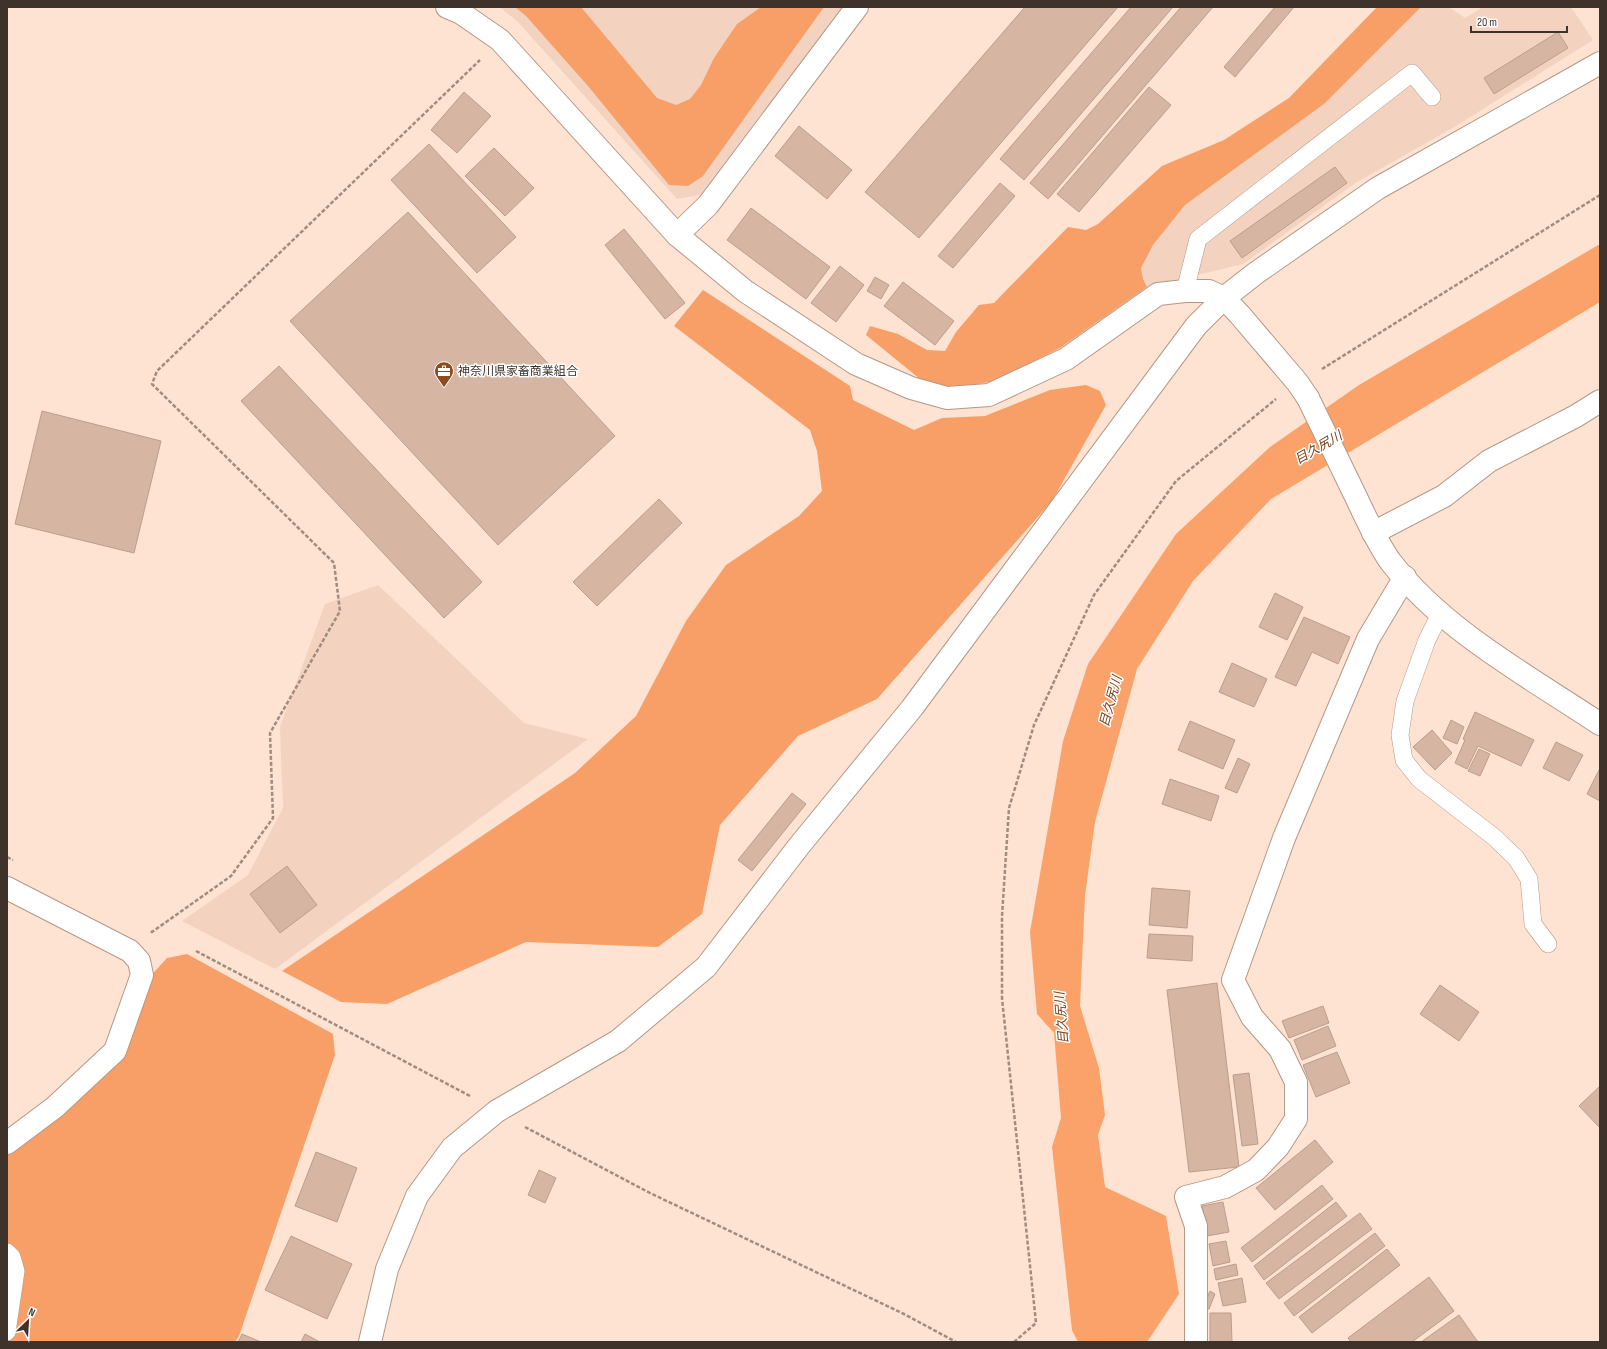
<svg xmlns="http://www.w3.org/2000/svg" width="1607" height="1349" viewBox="0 0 1607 1349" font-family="'Sofia Sans Condensed','Noto Sans JP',sans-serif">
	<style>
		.built { fill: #f3d2c0 }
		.forest { fill: #f89f67 }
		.water { fill: #fba26a }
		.building { fill: #d6b5a2; stroke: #bd9d8b }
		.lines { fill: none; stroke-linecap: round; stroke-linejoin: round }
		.lane-casing { stroke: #b69784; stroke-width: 18 }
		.street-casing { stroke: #b69784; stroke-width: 24 }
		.secondary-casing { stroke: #b69784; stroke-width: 24 }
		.path { stroke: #a18c80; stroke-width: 2.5; stroke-dasharray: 4 2; stroke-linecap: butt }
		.lane { stroke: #fff; stroke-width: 17 }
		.street { stroke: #fff; stroke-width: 22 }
		.secondary { stroke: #fff; stroke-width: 22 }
		.labels { text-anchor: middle; stroke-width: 3; stroke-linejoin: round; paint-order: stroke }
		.poi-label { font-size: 12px; fill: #3f322a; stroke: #fff; text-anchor: start }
		.water-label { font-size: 13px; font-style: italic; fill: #7a4018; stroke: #fff }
	</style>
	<rect width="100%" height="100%" fill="#fee2d2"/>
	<g class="built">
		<polygon points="499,7 843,7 700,195 677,199 517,21"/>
		<polygon points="1414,7 1449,7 1465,18 1483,7 1571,7 1593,40 1456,126 1354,184 1243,264 1147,287 1143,279 1141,268 1153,245 1185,205 1324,104"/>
		<polygon points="378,585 524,723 588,739 275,969 182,921 248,875 283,808 280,727 325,604"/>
	</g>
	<g class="forest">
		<polygon points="515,7 581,7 657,98 676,105 690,99 701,85 714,58 737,24 761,7 824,7 703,176 688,186 669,185 588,86 526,16"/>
		<polygon points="1377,7 1421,7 1324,104 1185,205 1153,245 1141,268 1143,279 1147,287 1060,348 995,381 954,388 920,379 866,335 870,326 898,334 927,350 945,351 956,332 979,305 994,303 1068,227 1086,230 1098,224 1162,166 1224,140 1289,98"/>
		<polygon points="703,290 850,386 853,400 914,430 942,418 985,416 1050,390 1086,385 1100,391 1106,405 1052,501 877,699 798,736 720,825 702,914 658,947 526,942 387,1004 341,1002 282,971 575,773 636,716 686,621 726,565 799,516 822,491 817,451 810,430 674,326"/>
		<polygon points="187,954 333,1034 335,1055 239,1336 235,1342 7,1342 7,1300 13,1289 7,1272 7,1140 110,1053 145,982 167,958"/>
	</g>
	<polygon class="water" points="1600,244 1600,302 1271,499 1193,581 1137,669 1095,822 1085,896 1080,1006 1099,1068 1105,1115 1098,1135 1105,1187 1166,1216 1179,1294 1147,1342 1078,1342 1072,1330 1052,1147 1061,1118 1054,1033 1037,1014 1030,932 1063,741 1088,664 1176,534 1270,447 1359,385"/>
	<g class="building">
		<polygon points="1025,7 1118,7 919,238 865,192"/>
		<polygon points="1131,7 1173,7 1024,180 1000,159"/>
		<polygon points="1181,7 1213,7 1048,199 1030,183"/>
		<polygon points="1275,7 1294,7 1235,77 1224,67"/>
		<polygon points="1558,32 1568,48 1494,94 1484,78"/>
		<polygon points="1149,87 1171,105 1079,212 1057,194"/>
		<polygon points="464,92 491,116 457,153 431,130"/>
		<polygon points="799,126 852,170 827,199 775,156"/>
		<polygon points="429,144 516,237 477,273 391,180"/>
		<polygon points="494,148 534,188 505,216 465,176"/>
		<polygon points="1335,167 1347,183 1242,258 1230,241"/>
		<polygon points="1000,183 1015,196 953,268 938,256"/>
		<polygon points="751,208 830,267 806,299 727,240"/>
		<polygon points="408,212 615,436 498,545 290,321"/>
		<polygon points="624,229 685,303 665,319 605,245"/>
		<polygon points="840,266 864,285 836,322 811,303"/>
		<polygon points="875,277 889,285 881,299 867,291"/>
		<polygon points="903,282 954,321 935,345 884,306"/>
		<polygon points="279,366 482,582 444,618 241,401"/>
		<polygon points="42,411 161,441 134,553 15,524"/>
		<polygon points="659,499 682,523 597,606 573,582"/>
		<polygon points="1275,593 1303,607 1287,640 1259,627"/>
		<polygon points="1304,617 1350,637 1338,664 1312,652 1296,686 1275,677"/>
		<polygon points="1232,663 1267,679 1254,707 1219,692"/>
		<polygon points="1475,712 1534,740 1521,766 1478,746 1467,769 1455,763 1465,740 1463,739"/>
		<polygon points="1451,720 1464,727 1457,744 1443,738"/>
		<polygon points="1190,721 1235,740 1223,769 1178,750"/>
		<polygon points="1432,730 1452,753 1435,770 1413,747"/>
		<polygon points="1556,742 1583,755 1569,781 1543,768"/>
		<polygon points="1479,749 1490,754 1480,776 1468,771"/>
		<polygon points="1238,758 1250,764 1237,793 1225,788"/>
		<polygon points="1599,770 1600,770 1600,801 1587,794"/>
		<polygon points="1170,779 1219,796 1211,821 1162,804"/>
		<polygon points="792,793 806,804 752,871 738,860"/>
		<polygon points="287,866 317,905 280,933 250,894"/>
		<polygon points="1152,888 1190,891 1187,928 1149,925"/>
		<polygon points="1149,934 1193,936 1192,961 1147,958"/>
		<polygon points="1217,983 1239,1167 1189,1172 1167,990"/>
		<polygon points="1440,985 1479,1012 1459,1041 1420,1014"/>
		<polygon points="1323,1006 1329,1023 1289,1038 1282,1021"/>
		<polygon points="1328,1026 1336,1046 1302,1060 1294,1040"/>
		<polygon points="1337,1052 1350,1083 1316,1097 1303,1065"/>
		<polygon points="1249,1073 1258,1144 1242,1146 1233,1075"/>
		<polygon points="1600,1086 1600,1128 1579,1106"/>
		<polygon points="1315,1140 1333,1162 1275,1210 1256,1188"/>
		<polygon points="316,1152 357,1168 337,1222 295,1206"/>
		<polygon points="539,1170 556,1178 545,1203 528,1195"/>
		<polygon points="1322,1185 1333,1199 1252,1262 1241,1248"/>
		<polygon points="1223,1202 1229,1232 1207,1236 1202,1206"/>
		<polygon points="1336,1202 1347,1216 1264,1280 1254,1266"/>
		<polygon points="1360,1213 1372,1229 1279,1299 1266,1283"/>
		<polygon points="1375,1233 1385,1246 1294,1316 1284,1303"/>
		<polygon points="291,1236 352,1264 327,1319 265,1290"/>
		<polygon points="1226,1241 1230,1262 1213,1266 1209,1244"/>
		<polygon points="1387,1249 1400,1265 1312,1333 1299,1317"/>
		<polygon points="1236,1264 1238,1275 1216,1280 1214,1269"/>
		<polygon points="1429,1277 1454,1311 1412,1342 1351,1342 1348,1338"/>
		<polygon points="1242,1278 1246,1302 1223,1306 1218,1283"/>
		<polygon points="1210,1291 1215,1294 1209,1309 1203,1307"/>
		<polygon points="1210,1313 1231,1313 1232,1342 1210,1342"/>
		<polygon points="1459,1315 1478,1342 1421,1342"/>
		<polygon points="242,1334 261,1342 238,1342"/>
		<polygon points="305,1334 320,1342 301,1342"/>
	</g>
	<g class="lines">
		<defs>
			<g id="lane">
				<polyline points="1185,291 1198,239 1412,73 1432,97"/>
				<polyline points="1440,614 1427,640 1405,701 1400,735 1404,760 1419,779 1494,837 1516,858 1529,879 1533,924 1548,944"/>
				<polyline points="7,1252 12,1257 16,1271 7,1332"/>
			</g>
			<g id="street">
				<polyline points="447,7 461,13 500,40 677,235 745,291 856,364 911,388 947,398 989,395 1066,359 1158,294 1185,291 1209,291 1224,298 1240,315 1297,382 1308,398"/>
				<polyline points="677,235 708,205 857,7"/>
				<polyline points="1373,533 1444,496 1489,461 1576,416 1600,401"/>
				<polyline points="7,888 130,951 139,961 142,975 115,1051 55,1107 7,1143"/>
				<polyline points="1196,1342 1196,1226 1186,1197 1225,1187 1256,1170 1278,1147 1296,1119 1296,1082 1280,1049 1252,1017 1233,980 1284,838 1368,639 1405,577"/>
			</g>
			<g id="secondary">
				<path d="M1308,398c16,33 32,66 48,99 10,21 20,44 34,64 53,69 138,115 210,163"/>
				<polyline points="370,1342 387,1269 417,1196 452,1148 497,1111 618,1041 706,967 799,846 912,708 1196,326 1224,298 1256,273 1378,188 1600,63"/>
			</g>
		</defs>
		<use href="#lane" class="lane-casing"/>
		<use href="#street" class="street-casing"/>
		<use href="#secondary" class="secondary-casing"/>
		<g class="path">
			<polyline points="1322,369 1600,195"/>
			<polyline points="7,857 13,860"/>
			<polyline points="151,931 152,932 231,876 273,818 270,733 340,611 334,563 152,384 157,371 480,60"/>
			<polyline points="196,951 470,1096"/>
			<polyline points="525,1127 650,1193 904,1314 956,1342"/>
			<polyline points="1014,1342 1036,1323 1002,998 1002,916 1009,808 1034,725 1094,595 1176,481 1276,399"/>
		</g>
		<use href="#lane" class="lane"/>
		<use href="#street" class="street"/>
		<use href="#secondary" class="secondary"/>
	</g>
	<defs>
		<symbol id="office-pin" viewBox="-11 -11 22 30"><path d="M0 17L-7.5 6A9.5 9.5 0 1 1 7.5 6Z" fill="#8e4b1c" stroke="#fff"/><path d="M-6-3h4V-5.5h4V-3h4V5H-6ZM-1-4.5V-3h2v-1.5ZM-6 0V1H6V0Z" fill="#fff"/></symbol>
	</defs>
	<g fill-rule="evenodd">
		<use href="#office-pin" x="433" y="360" width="22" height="30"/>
	</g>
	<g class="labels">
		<g class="poi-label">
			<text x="458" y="375">神奈川県家畜商業組合</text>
		</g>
		<g class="water-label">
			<text transform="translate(1318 447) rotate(-30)" y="5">目久尻川</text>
			<text transform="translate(1110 701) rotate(-75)" y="5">目久尻川</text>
			<text transform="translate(1061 1018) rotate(-95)" y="5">目久尻川</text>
		</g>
	</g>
	<rect width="1607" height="1349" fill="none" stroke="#3f322a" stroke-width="16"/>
	<g transform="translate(28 1321) rotate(25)" stroke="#ffffff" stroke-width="3" paint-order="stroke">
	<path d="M0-3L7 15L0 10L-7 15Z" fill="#3f322a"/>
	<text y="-6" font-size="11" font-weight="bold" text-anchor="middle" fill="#3f322a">N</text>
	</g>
	<path d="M1471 26v6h96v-6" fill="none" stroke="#3f322a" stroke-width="2"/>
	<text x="1477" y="26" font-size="12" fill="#3f322a" stroke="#ffffff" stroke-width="3" paint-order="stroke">20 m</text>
</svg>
